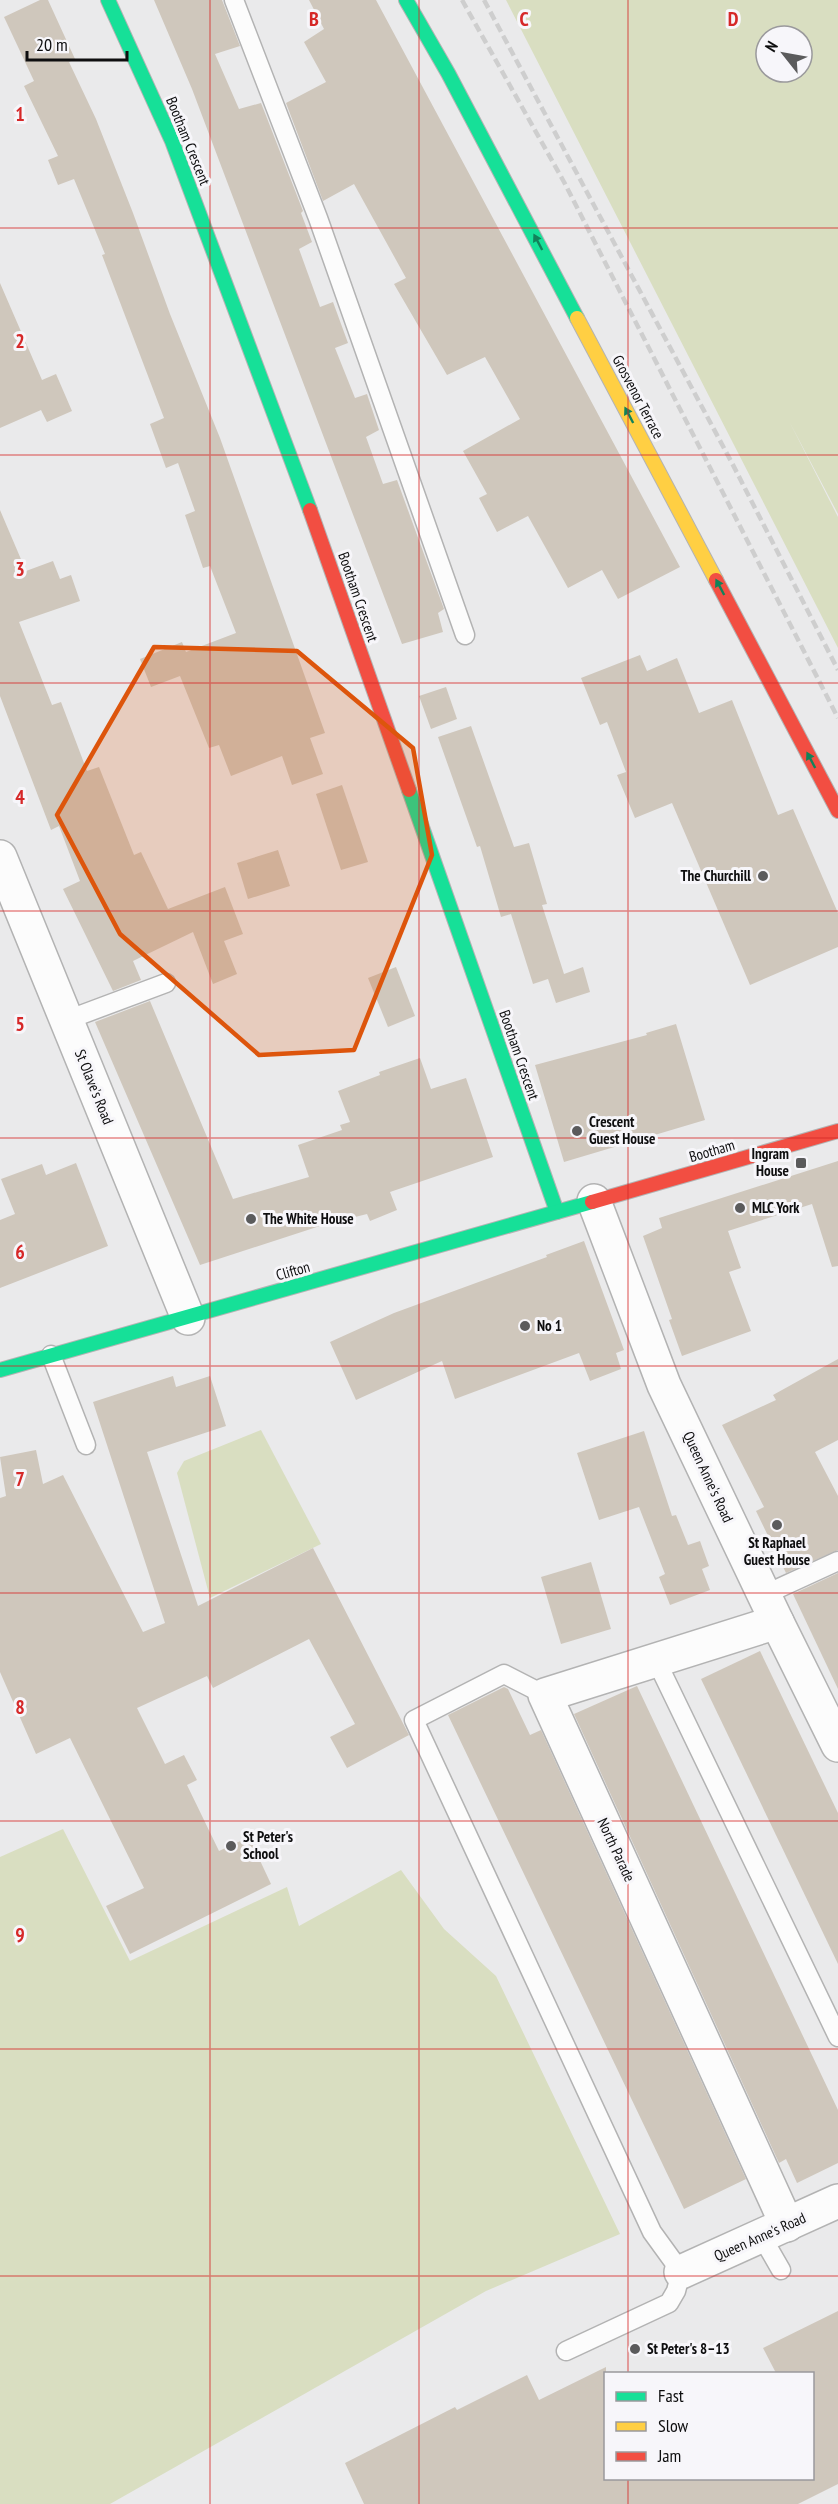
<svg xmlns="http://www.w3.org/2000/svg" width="838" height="2504" viewBox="0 0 838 2504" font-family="'PT Sans Narrow',sans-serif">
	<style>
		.green { fill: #d9dec1; fill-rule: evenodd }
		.building { fill: #cfc7bc }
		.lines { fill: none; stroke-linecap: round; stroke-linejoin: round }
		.lane-casing { stroke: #b3b3b3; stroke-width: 21 }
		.street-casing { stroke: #b3b3b3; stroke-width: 36 }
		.fast-casing { stroke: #b3b3b3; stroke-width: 16 }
		.slow-casing { stroke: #b3b3b3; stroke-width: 16 }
		.jam-casing { stroke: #b3b3b3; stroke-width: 16 }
		.lane { stroke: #fcfcfc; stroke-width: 18 }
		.street { stroke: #fcfcfc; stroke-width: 33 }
		.fast { stroke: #16e098; stroke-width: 14 }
		.slow { stroke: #ffcf43; stroke-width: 14 }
		.jam { stroke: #f24e42; stroke-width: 14 }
		.rail { stroke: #cecece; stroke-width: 4.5; stroke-dasharray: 9 4.5; stroke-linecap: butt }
		.oneway { fill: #12825a }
		.marked { fill: #dd550c; fill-opacity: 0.2; stroke: #dd550c; stroke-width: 4.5; stroke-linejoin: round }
		.grid { fill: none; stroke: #d62828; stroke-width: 1.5; stroke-opacity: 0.55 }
		.poi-dot { fill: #5b5b5c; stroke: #f7f6fa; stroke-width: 2 }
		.labels { text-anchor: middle; stroke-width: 6; stroke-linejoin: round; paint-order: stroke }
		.street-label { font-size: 15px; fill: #0e0e0f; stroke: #f7f6fa }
		.poi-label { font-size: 15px; font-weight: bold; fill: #0e0e0f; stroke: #f7f6fa; text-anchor: start }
		.grid-label { font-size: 20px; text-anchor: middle; font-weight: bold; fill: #d62828; stroke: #f7f6fa; stroke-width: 6; stroke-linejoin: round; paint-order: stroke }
	</style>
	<rect width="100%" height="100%" fill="#eaeaeb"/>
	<g class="green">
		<path d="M506,0h332v514l-49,-93 49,96v131zM766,36h36v36h-36z"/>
		<polygon points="261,1430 321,1544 210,1598 177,1473 184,1461"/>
		<polygon points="63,1829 130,1961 287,1887 299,1926 401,1870 444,1929 496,1976 620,2234 486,2291 110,2504 0,2504 0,1857"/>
	</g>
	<g class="building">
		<polygon points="40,0 48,0 75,59 69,62 96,119 133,213 170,314 220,438 325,733 310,738 323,774 292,785 282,756 231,776 219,745 209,748 180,676 151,687 140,659 182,642 186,652 236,633 210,566 203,568 185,515 195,511 178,463 166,468 150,424 164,418 102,255 105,254 74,179 58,185 48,160 58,156 24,86 34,81 4,17"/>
		<polygon points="154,0 222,0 240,46 215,54 239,109 261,103 265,113 303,211 301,213 312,242 299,249 320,307 333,302 348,343 335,348 355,398 367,394 379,430 366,437 383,484 397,480 444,609 438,613 443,632 402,644 192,89"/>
		<polygon points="309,0 376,0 680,567 618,599 602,570 568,588 528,516 497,532 479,498 487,494 463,451 520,419 485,357 447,375 394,284 406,278 354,184 323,201 286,103 326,82 304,42 324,29"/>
		<polygon points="0,283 42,380 56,374 72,411 47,422 41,410 0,428"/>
		<polygon points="0,510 26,571 53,561 60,579 71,575 80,601 19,622 52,705 61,702 87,771 99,767 134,855 141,852 168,909 225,887 243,934 224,941 237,974 213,984 193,932 133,961 141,980 113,991 63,889 80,881 59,826 51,830 0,696"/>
		<polygon points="640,655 647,671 677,658 699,713 732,700 778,815 793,809 838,913 838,947 750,985 672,803 635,818 617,775 626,772 607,722 600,725 581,678"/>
		<polygon points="446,687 457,719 431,729 419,696"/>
		<polygon points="471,726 514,847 529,843 547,904 542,905 564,974 583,967 590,992 556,1003 548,979 533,984 511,914 501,917 480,846 477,847 438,737"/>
		<polygon points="342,785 368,862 341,870 316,794"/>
		<polygon points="278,850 290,886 248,899 237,863"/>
		<polygon points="396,967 415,1016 388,1027 368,978"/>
		<polygon points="150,1001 233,1199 309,1177 298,1145 342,1130 340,1125 350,1122 338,1091 380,1075 379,1072 420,1058 431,1089 466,1078 493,1157 390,1192 397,1210 370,1221 367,1214 323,1225 200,1265 95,1022"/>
		<polygon points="676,1024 705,1120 564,1162 535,1065 647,1035 646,1033"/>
		<polygon points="838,1161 838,1266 832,1267 812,1204 728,1231 741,1268 729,1272 751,1331 682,1356 669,1320 672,1319 643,1236 662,1228 659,1218"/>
		<polygon points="76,1163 108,1246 0,1288 0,1220 15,1214 1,1179 42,1164 46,1175"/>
		<polygon points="584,1241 624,1350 616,1353 621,1369 590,1381 579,1353 455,1399 442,1361 356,1400 330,1342 394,1313 547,1257 546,1255"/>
		<polygon points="838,1359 838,1440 815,1452 838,1496 838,1550 786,1573 756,1511 764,1507 722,1425 776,1400 773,1395"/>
		<polygon points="173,1376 176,1387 210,1376 226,1426 147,1452 198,1606 313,1548 409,1735 347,1768 330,1737 355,1724 309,1639 213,1688 207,1676 137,1708 165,1764 184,1755 197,1780 187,1785 219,1851 249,1837 271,1884 130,1954 106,1906 144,1888 70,1738 36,1754 0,1672 0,1498 6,1496 0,1457 36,1450 43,1484 63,1475 143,1632 165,1623 93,1402"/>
		<polygon points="644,1431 672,1516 676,1515 688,1545 700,1541 709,1566 702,1569 710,1590 670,1605 659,1577 665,1574 639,1507 599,1520 577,1453"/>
		<polygon points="591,1562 611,1629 561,1644 541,1577"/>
		<polygon points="838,1573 838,1689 793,1594"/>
		<polygon points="760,1651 838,1813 838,1964 701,1679"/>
		<polygon points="637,1686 838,2110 838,2163 797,2183 786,2159 779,2163 574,1714"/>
		<polygon points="504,1687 508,1689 530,1735 541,1730 746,2179 684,2209 448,1715"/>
		<polygon points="838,2311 838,2484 798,2504 364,2504 345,2463 455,2407 457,2410 527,2375 539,2400 606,2367 606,2478 813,2478 813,2373 776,2373 763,2348"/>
	</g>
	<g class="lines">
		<defs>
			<g id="lane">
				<polyline points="234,0 318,218 465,635"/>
				<polyline points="67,1020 166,983"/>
				<polyline points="51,1355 86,1445"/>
				<polyline points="764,1595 838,1561"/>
				<polyline points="656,1660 838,2037"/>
				<polyline points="545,1695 504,1674 414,1720 652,2232 681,2272 676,2291 669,2303 566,2351"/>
				<polyline points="762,2237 781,2270"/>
			</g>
			<g id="street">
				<polyline points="0,857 188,1318"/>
				<polyline points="594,1201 664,1385 777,1622 838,1745"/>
				<polyline points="777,1622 545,1695 787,2225"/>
				<polyline points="681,2272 838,2201"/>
			</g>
			<g id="fast">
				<polyline points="108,0 172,141 310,510"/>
				<polyline points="406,0 448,73 577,318"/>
				<polyline points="409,790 557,1212"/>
				<polyline points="0,1370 592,1202"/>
			</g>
			<polyline id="slow" points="577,318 716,580"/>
			<g id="jam">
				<polyline points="310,510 409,790"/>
				<polyline points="716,580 838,811"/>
				<polyline points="592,1202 838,1131"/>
			</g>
		</defs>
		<use href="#lane" class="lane-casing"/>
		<use href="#street" class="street-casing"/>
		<use href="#fast" class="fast-casing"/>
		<use href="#slow" class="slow-casing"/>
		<use href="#jam" class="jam-casing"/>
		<use href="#lane" class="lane"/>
		<use href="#street" class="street"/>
		<use href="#fast" class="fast"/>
		<use href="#slow" class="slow"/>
		<use href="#jam" class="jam"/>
		<g class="rail">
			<polyline points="462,0 564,182 838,718"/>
			<polyline points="484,0 732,463 838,670"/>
		</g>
	</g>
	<defs><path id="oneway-solid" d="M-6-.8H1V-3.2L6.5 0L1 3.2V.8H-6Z" transform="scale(1.5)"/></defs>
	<g class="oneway">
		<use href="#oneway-solid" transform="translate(538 242) rotate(-118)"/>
		<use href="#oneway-solid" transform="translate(629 415) rotate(-118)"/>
		<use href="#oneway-solid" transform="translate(720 587) rotate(-118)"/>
		<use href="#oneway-solid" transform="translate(811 760) rotate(-118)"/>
	</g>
	<path class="marked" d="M154,647l143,4 116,97 19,107 -78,195 -95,5 -139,-121 -63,-119z"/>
	<path class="grid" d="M210,0v2504M419,0v2504M628,0v2374M0,228h838M0,455h838M0,683h838M0,911h838M0,1138h838M0,1366h838M0,1593h838M0,1821h838M0,2049h838M0,2276h838M628,2478v26"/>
	<g class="poi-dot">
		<circle cx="763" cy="876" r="6"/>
		<circle cx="577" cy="1131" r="6"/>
		<rect x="795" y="1157" width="12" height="12" rx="3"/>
		<circle cx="740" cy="1208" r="6"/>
		<circle cx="251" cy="1219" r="6"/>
		<circle cx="525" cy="1326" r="6"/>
		<circle cx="777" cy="1525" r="6"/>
		<circle cx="231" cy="1846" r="6"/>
		<circle cx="635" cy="2349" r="6"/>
	</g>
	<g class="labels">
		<g class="street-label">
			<text transform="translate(188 141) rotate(68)" y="5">Bootham Crescent</text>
			<text transform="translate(638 397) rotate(62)" y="5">Grosvenor Terrace</text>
			<text transform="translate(358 597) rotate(71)" y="5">Bootham Crescent</text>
			<text transform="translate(519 1055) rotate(71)" y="5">Bootham Crescent</text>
			<text transform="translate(94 1087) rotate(68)" y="5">St Olave's Road</text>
			<text transform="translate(712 1151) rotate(-16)" y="5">Bootham</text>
			<text transform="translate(293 1271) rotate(-16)" y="5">Clifton</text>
			<text transform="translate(708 1477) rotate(65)" y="5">Queen Anne's Road</text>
			<text transform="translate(616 1850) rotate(65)" y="5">North Parade</text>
			<text transform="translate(760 2237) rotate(-24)" y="5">Queen Anne's Road</text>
		</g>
		<g class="poi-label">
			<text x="751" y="881" text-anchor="end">The Churchill</text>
			<text x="589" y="1127">Crescent<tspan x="589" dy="17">Guest House</tspan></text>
			<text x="789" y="1159" text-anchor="end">Ingram<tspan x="789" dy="17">House</tspan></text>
			<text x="752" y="1213">MLC York</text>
			<text x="263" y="1224">The White House</text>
			<text x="537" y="1331">No 1</text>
			<text x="777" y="1548" text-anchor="middle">St Raphael<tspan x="777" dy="17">Guest House</tspan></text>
			<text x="243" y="1842">St Peter's<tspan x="243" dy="17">School</tspan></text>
			<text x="647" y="2354">St Peter's 8–13</text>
		</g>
	</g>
	<g class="grid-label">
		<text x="314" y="26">B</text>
		<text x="524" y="26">C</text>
		<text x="733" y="26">D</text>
		<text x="20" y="121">1</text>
		<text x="20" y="348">2</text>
		<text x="20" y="576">3</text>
		<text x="20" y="804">4</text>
		<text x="20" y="1031">5</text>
		<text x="20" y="1259">6</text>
		<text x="20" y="1486">7</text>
		<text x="20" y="1714">8</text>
		<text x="20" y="1942">9</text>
	</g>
	<rect x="604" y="2372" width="210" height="108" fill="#f7f6fa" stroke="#9a999c" stroke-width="1.5"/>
	<rect x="616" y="2392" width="30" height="9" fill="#16e098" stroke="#9a999c" stroke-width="1.5"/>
	<text x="658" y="2402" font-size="18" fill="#0e0e0f">Fast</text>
	<rect x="616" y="2422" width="30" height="9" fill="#ffcf43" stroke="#9a999c" stroke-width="1.5"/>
	<text x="658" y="2432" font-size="18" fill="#0e0e0f">Slow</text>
	<rect x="616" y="2452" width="30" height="9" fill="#f24e42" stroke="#9a999c" stroke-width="1.5"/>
	<text x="658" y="2462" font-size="18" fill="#0e0e0f">Jam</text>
	<g transform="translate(784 54) rotate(301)"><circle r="28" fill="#f7f6fa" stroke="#9a999c" stroke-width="1.5"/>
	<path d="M0-4.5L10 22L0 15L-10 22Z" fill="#5b5b5c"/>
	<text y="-9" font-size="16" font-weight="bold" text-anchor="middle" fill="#0e0e0f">N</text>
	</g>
	<path d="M27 51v9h100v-9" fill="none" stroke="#0e0e0f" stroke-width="3"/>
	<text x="36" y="51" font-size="18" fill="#0e0e0f" stroke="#f7f6fa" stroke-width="4.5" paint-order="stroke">20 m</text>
</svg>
